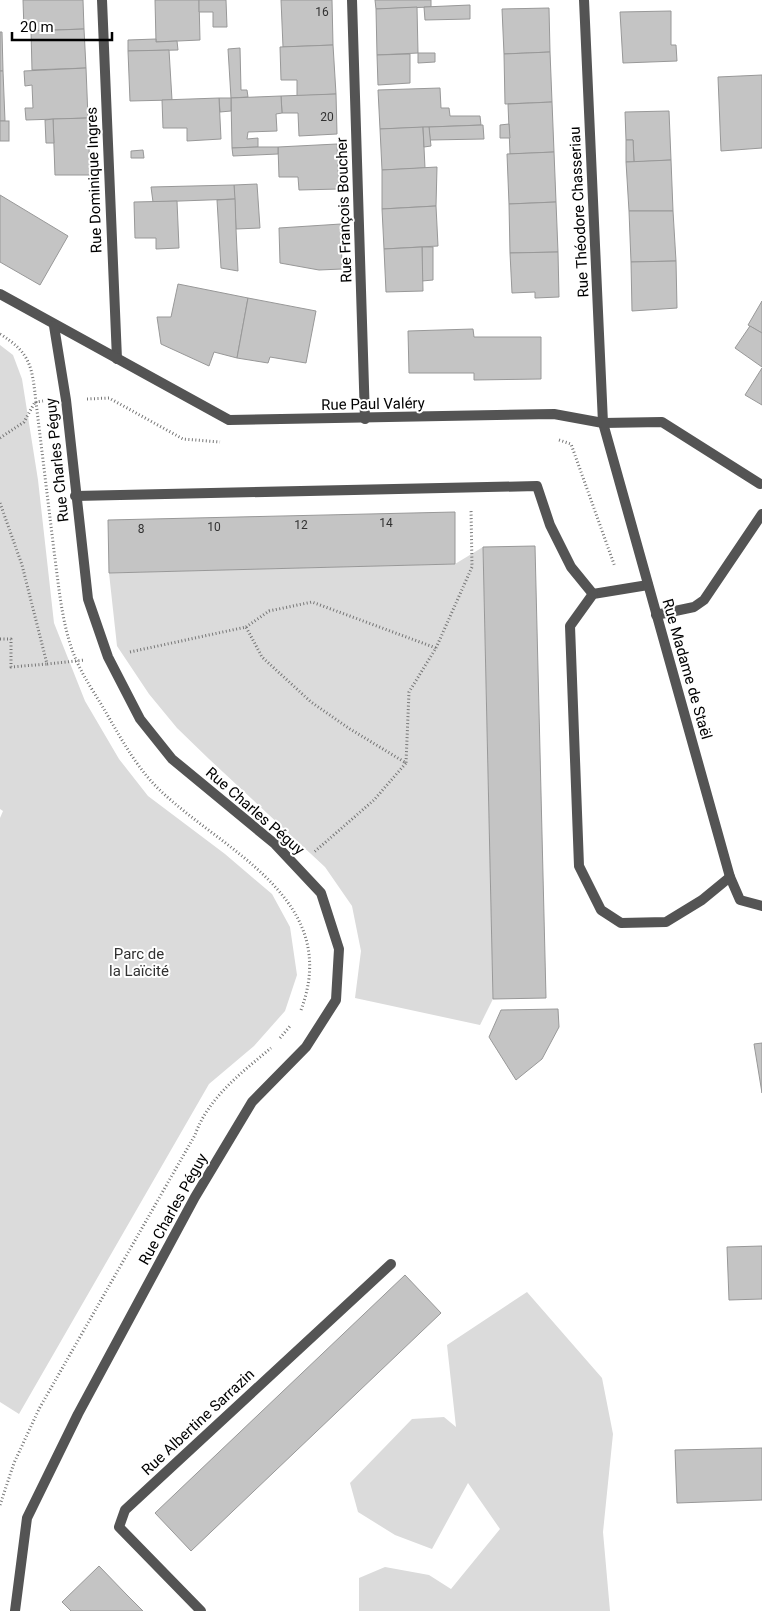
<svg xmlns="http://www.w3.org/2000/svg" width="762" height="1611" viewBox="0 0 762 1611" font-family="Roboto,sans-serif">
	<style>
		.green { fill: #dbdbdb }
		.building { fill: #c4c4c4; stroke: #989898 }
		.lines { fill: none; stroke-linecap: round; stroke-linejoin: round }
		.path { stroke: #767676; stroke-width: 3; stroke-dasharray: 1 2.5; stroke-linecap: butt }
		.lane { stroke: #545454; stroke-width: 10 }
		.street { stroke: #545454; stroke-width: 10 }
		.labels { text-anchor: middle; stroke-width: 4; stroke-linejoin: round; paint-order: stroke }
		.number-label { font-size: 12px; fill: #313131 }
		.street-label { font-size: 15px; fill: #000; stroke: #fff }
		.park-label { font-size: 15px; fill: #323232; stroke: #fff }
	</style>
	<rect width="100%" height="100%" fill="#fff"/>
	<g class="green">
		<polygon points="0,345 13,355 22,379 38,480 54,623 85,701 119,759 148,796 225,854 272,894 290,927 297,975 285,1011 254,1046 209,1084 19,1414 0,1402 0,818 3,811 0,809"/>
		<polygon points="483,547 493,999 480,1025 355,998 361,951 352,906 325,867 209,759 177,728 149,694 117,646 109,573 455,564"/>
		<polygon points="527,1292 602,1378 613,1434 603,1532 610,1611 359,1611 359,1578 385,1567 429,1575 451,1589 500,1529 468,1483 432,1549 395,1535 358,1512 350,1483 412,1419 444,1417 456,1427 447,1345"/>
	</g>
	<g class="building">
		<polygon points="23,0 83,0 84,29 24,31"/>
		<polygon points="155,0 199,0 200,40 156,42"/>
		<polygon points="199,0 226,0 227,27 213,27 213,12 199,12"/>
		<polygon points="281,0 332,0 333,45 283,47"/>
		<polygon points="375,0 431,0 431,7 376,9"/>
		<polygon points="470,5 470,19 425,20 424,7"/>
		<polygon points="417,7 418,53 377,55 376,9"/>
		<polygon points="549,8 550,52 504,54 502,9"/>
		<polygon points="671,11 671,45 676,45 677,61 623,63 620,12"/>
		<polygon points="84,29 86,68 32,70 31,31"/>
		<polygon points="0,32 2,32 3,71 0,71"/>
		<polygon points="156,39 156,42 177,41 178,50 128,51 128,40"/>
		<polygon points="333,45 336,94 297,96 297,80 281,80 280,47"/>
		<polygon points="240,48 241,90 247,90 248,97 231,98 228,49"/>
		<polygon points="169,50 172,100 130,101 128,51"/>
		<polygon points="550,52 552,102 505,104 504,54"/>
		<polygon points="418,53 435,53 435,62 418,63"/>
		<polygon points="410,54 410,83 378,85 377,55"/>
		<polygon points="86,68 88,118 26,120 25,108 33,108 32,85 25,86 24,71"/>
		<polygon points="0,71 3,71 5,121 0,121"/>
		<polygon points="762,75 762,148 721,151 718,77"/>
		<polygon points="440,88 441,108 449,108 450,116 480,116 481,125 380,129 378,90"/>
		<polygon points="336,94 337,134 299,136 298,113 282,113 281,96"/>
		<polygon points="281,96 282,113 276,114 277,131 248,132 247,139 258,138 258,147 232,148 231,98"/>
		<polygon points="219,98 231,98 231,111 220,112"/>
		<polygon points="219,98 221,139 187,141 187,128 163,128 162,100"/>
		<polygon points="552,102 554,152 510,154 508,104"/>
		<polygon points="669,111 671,160 634,162 633,140 626,140 625,112"/>
		<polygon points="88,118 90,175 55,175 53,119"/>
		<polygon points="53,119 54,143 46,143 45,120"/>
		<rect x="0" y="121" width="9" height="20"/>
		<polygon points="509,124 510,138 500,138 500,125"/>
		<polygon points="483,125 484,139 430,140 429,127"/>
		<polygon points="423,127 425,168 382,170 380,129"/>
		<polygon points="423,127 429,127 431,146 424,147"/>
		<polygon points="626,140 633,140 634,162 626,162"/>
		<polygon points="337,144 339,189 299,190 298,177 279,177 278,147"/>
		<polygon points="258,147 278,147 278,154 233,156 232,148"/>
		<polygon points="143,150 144,158 131,158 131,151"/>
		<polygon points="554,152 556,202 509,204 507,154"/>
		<polygon points="671,160 673,211 629,211 626,162"/>
		<polygon points="437,167 436,206 382,209 382,170"/>
		<polygon points="257,184 260,228 236,229 234,185"/>
		<polygon points="234,185 235,199 153,202 151,187"/>
		<polygon points="0,195 68,236 40,285 0,262"/>
		<polygon points="235,199 236,229 238,271 221,268 217,200"/>
		<polygon points="177,201 179,248 156,249 156,238 135,238 134,202"/>
		<polygon points="556,202 558,252 510,253 509,204"/>
		<polygon points="436,206 438,246 384,249 382,209"/>
		<polygon points="629,211 673,211 676,261 631,262"/>
		<polygon points="341,224 342,269 319,270 280,263 279,228"/>
		<polygon points="422,247 433,247 433,280 422,281"/>
		<polygon points="422,247 423,291 386,292 384,249"/>
		<polygon points="558,252 559,297 535,298 535,292 512,293 510,253"/>
		<polygon points="676,261 677,308 632,311 631,262"/>
		<polygon points="178,284 248,298 237,358 214,352 209,366 161,344 157,317 171,317"/>
		<polygon points="248,298 316,311 306,363 270,357 268,363 237,358"/>
		<polygon points="762,301 762,333 748,325"/>
		<polygon points="750,326 762,333 762,367 735,348"/>
		<polygon points="473,329 474,337 541,337 541,379 474,380 474,373 409,373 408,331"/>
		<polygon points="762,368 762,405 745,395"/>
		<polygon points="455,512 455,564 109,573 108,520"/>
		<polygon points="535,546 546,998 493,999 483,547"/>
		<polygon points="558,1009 559,1027 542,1059 516,1080 489,1037 501,1010"/>
		<polygon points="762,1043 762,1093 754,1044"/>
		<polygon points="762,1246 762,1299 729,1300 727,1247"/>
		<polygon points="405,1275 441,1313 191,1551 155,1513"/>
		<polygon points="762,1448 762,1500 677,1503 675,1450"/>
		<polygon points="99,1566 126,1594 143,1611 71,1611 62,1602"/>
	</g>
	<g class="lines">
		<g class="path">
			<path d="M0,334c31,19 32,33 36,68l7,-1"/>
			<polyline points="87,399 109,398 183,439 220,442"/>
			<path d="M36,402c6,50 12,99 18,149 5,36 8,78 23,111 7,15 16,29 24,42 19,32 35,65 63,90 64,59 178,107 137,216"/>
			<polyline points="0,438 24,422 35,402"/>
			<polyline points="559,440 571,444 615,567"/>
			<polyline points="0,503 22,565 47,664 85,660"/>
			<polyline points="246,627 269,611 312,602 436,648 409,692 406,763"/>
			<polyline points="0,639 11,639 11,667 47,664"/>
			<polyline points="436,648 472,567 471,509"/>
			<polyline points="130,652 246,627 262,657 311,702 350,729 406,763 374,800 313,853"/>
			<polyline points="280,1038 291,1025"/>
			<path d="M0,1505l14,-42 25,-54 156,-274c13,-37 46,-62 76,-87"/>
		</g>
		<g class="lane">
			<polyline points="648,585 593,594 570,626 579,866 601,910 621,923 666,922 702,900 730,877"/>
			<polyline points="201,1611 119,1527 125,1510 391,1264"/>
		</g>
		<g class="street">
			<polyline points="102,0 117,359"/>
			<polyline points="352,0 365,419"/>
			<polyline points="584,0 603,423 730,877 740,900 762,906"/>
			<polyline points="0,294 229,420 554,414 603,423 662,422 760,484"/>
			<polyline points="75,496 537,486 550,525 571,567 593,594"/>
			<polyline points="656,615 694,607 704,600 762,514"/>
			<polyline points="15,1611 27,1518 78,1414 195,1197 252,1102 306,1047 336,1000 339,949 321,893 275,844 172,759 140,719 108,657 88,599 66,400 54,326"/>
		</g>
	</g>
	<g class="labels">
		<g class="number-label">
			<text x="322" y="16">16</text>
			<text x="327" y="121">20</text>
			<text x="386" y="527">14</text>
			<text x="301" y="529">12</text>
			<text x="214" y="531">10</text>
			<text x="141" y="533">8</text>
		</g>
		<g class="street-label">
			<text transform="translate(94 180) rotate(-92)" y="5">Rue Dominique Ingres</text>
			<text transform="translate(344 210) rotate(-92)" y="5">Rue François Boucher</text>
			<text transform="translate(579 212) rotate(-93)" y="5">Rue Théodore Chasseriau</text>
			<text transform="translate(373 404) rotate(-1)" y="5">Rue Paul Valéry</text>
			<text transform="translate(57 460) rotate(-96)" y="5">Rue Charles Péguy</text>
			<text transform="translate(687 669) rotate(74)" y="5">Rue Madame de Staël</text>
			<text transform="translate(255 811) rotate(41)" y="5">Rue Charles Péguy</text>
			<text transform="translate(173 1209) rotate(-61)" y="5">Rue Charles Péguy</text>
			<text transform="translate(198 1422) rotate(-43)" y="5">Rue Albertine Sarrazin</text>
		</g>
		<g class="park-label">
			<text x="139" y="959">Parc de<tspan x="139" dy="17">la Laïcité</tspan></text>
		</g>
	</g>
	<path d="M12 32v8h100v-8" fill="none" stroke="#000000" stroke-width="2.5"/>
	<text x="20" y="32" font-size="15" fill="#000000" stroke="#ffffff" stroke-width="4" paint-order="stroke">20 m</text>
</svg>
